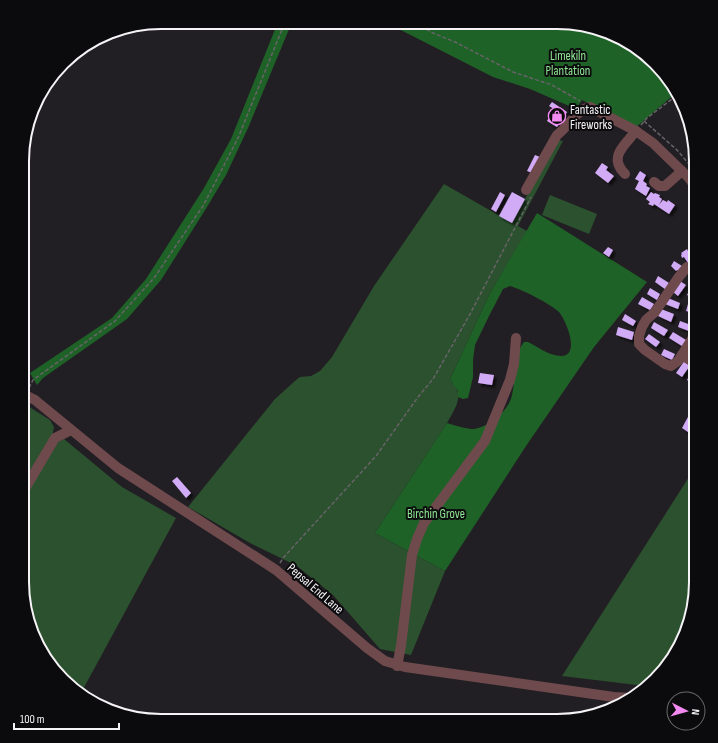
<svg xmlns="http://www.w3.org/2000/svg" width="718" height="743" viewBox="0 0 718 743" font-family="'Sofia Sans Condensed',sans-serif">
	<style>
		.green { fill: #2b512e }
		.forest { fill: #1f6227 }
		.building { fill: #d2abf6; filter: url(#shadow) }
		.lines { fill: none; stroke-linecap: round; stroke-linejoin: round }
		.path { stroke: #676468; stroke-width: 1.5; stroke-dasharray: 4 2; stroke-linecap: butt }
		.minor { stroke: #6f4a4d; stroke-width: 10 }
		.labels { text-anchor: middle; stroke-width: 4; stroke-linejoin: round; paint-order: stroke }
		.park-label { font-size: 13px; fill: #90e895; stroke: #0b0a0c }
		.poi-label { font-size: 13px; fill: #f5f3f6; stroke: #0b0a0c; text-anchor: start }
		.street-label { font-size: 13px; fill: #f5f3f6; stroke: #0b0a0c }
		.rim { fill: none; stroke: #f5f3f6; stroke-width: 2 }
	</style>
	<defs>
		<filter id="shadow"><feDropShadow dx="3" dy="3" stdDeviation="1" flood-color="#0009"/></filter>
	</defs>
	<rect width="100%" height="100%" fill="#221f24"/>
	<g class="green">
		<path d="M557,140l6,1 -45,85 9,5 -37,62 -40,86c2,3 6,7 7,11 5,10 -5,24 -10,33l-72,110 70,38 -34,84 -31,-6 -47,-54 -36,-29 -47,-23 -62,-36 87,-108 21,-19 4,-3 11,-1 9,-5 12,-14 42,-71 70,-102 68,39z"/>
		<polygon points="550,195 597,214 589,234 542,215"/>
		<polygon points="23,403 50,420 54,427 52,437 23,485"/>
		<polygon points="64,439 122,487 176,518 81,693 46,659 22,591 23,498 59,441"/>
		<polygon points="696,466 696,591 677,651 645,686 562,676"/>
	</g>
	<g class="forest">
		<polygon points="278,22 292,22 248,128 226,175 207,207 161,280 127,319 43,378 37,385 30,373 112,318 146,279 204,188 231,139"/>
		<polygon points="387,23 575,23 627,41 672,84 676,93 635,128 582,100 576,109 530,89 493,77"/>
		<path d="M537,213l110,69 -53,65 -68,99 -81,125 -70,-38 72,-110c7,2 16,5 24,6 16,0 38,-18 41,-34 5,-19 -1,-36 12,-53h4c10,5 22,14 33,14 20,0 5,-36 -2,-44 -10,-9 -36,-22 -49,-26l-7,3 -14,27 -14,29 -2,15v17l-5,21 -5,1 -5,-2v-6l-8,-12 40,-86z"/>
	</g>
	<g class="building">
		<polygon points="552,102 567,112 557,127 547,121 554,109 549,106"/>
		<polygon points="535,155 540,157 532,173 527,171"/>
		<polygon points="602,163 608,167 606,170 614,176 608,183 595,173"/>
		<polygon points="640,171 646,175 643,181 647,184 646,186 650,188 646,196 635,189 639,181 635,179"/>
		<polygon points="500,192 505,195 496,212 491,209"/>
		<polygon points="512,192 525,199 512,223 499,216"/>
		<polygon points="651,192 654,194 655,193 660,195 659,197 662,199 659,205 663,200 667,202 668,200 675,205 669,214 654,204 653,206 648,204 650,202 646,199"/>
		<polygon points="608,247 613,250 609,257 603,253"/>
		<polygon points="687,249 688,251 690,249 692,252 689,253 693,259 688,263 684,257 682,258 681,255 682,254 681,253"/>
		<polygon points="674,261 682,266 679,271 677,270 676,271 671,266"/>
		<polygon points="696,269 696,278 691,274"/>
		<polygon points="658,276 669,283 665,289 655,282"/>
		<polygon points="680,281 686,285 678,296 673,292"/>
		<polygon points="650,288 660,294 657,300 647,294"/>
		<polygon points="691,288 696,291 696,299 687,295"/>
		<polygon points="642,297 654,304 650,310 638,304"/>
		<polygon points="668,298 680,303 678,309 665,304"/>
		<polygon points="688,304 696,306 696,314 686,311"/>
		<polygon points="661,309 674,314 671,322 658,316"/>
		<polygon points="625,314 636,321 633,326 622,320"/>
		<polygon points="680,321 691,325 689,331 678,327"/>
		<polygon points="654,322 668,330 664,336 651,328"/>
		<polygon points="618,327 634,332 632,340 616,335"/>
		<polygon points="673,332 686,340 682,346 669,338"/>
		<polygon points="649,334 660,342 656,347 645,339"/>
		<polygon points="696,344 696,358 689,353"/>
		<polygon points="664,349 675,354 672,360 661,355"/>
		<polygon points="685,360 691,364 682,377 676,373"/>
		<polygon points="696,367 696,381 694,384 687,380"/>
		<polygon points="480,373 494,375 492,385 478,383"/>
		<polygon points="696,404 696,413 692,411"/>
		<polygon points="689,415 695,419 688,432 682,428"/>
		<polygon points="177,477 191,493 186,498 172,481"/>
	</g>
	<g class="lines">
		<g class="path">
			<polyline points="416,23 433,33 455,42 513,72 552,85 580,101"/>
			<polyline points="644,121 677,150 696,172"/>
			<polyline points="641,125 647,118 676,96"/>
			<polyline points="29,388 33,380 115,321 154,278 203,206 238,138 285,22"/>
			<polyline points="280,563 283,558 376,456 418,397 433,379 469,316 531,197"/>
		</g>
		<g class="minor">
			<path d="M625,174c-17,-17 -1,-28 11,-43"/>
			<polyline points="654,182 659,186 665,186 682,171"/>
			<path d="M526,190l31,-55c11,-8 19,-25 33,-28l46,24 17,12 36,35 7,10"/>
			<polyline points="687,267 678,278 655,312 646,320 642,327 639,336 639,344 645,350 665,364 671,366 678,361 696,333"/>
			<polyline points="682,355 696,364"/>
			<polyline points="23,394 35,400 118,468 276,570 367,648 385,661 405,667 614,697 632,698"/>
			<polyline points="23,492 55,438 71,430"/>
			<polyline points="397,666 401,646 412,555 417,539 424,523 485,441 510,380 514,364 516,338"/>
		</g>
	</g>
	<defs>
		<symbol id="shop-ring" viewBox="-11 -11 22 22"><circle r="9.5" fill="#0b0a0c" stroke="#f38af1" stroke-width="1.5"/><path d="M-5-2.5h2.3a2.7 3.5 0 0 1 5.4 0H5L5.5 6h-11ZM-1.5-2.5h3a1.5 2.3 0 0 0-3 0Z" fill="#f38af1"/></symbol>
	</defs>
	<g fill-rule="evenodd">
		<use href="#shop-ring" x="547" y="106" width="20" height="20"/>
	</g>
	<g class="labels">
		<g class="park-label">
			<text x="568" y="60">Limekiln<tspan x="568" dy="15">Plantation</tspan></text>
			<text x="436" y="518">Birchin Grove</text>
		</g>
		<g class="poi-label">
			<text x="570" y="114">Fantastic<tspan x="570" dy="15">Fireworks</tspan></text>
		</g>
		<g class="street-label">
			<text transform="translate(316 588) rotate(41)" y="5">Pepsal End Lane</text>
		</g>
	</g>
	<path d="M0 0H718V743H0ZM161 29H557A132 132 0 0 1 689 161V582A132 132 0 0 1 557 714H161A132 132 0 0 1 29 582V161A132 132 0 0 1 161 29Z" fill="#0b0a0c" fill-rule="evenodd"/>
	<path class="rim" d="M161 29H557A132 132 0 0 1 689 161V582A132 132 0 0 1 557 714H161A132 132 0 0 1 29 582V161A132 132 0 0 1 161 29Z"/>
	<g transform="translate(686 711) rotate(96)"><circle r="19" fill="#0b0a0c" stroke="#69676a"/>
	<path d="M0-3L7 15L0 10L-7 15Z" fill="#f38af1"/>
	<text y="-6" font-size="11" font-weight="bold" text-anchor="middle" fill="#f5f3f6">N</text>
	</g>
	<path d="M14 723v6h105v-6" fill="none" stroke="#f5f3f6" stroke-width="2"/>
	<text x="20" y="723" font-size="12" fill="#f5f3f6" stroke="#0b0a0c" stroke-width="3" paint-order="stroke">100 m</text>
</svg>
